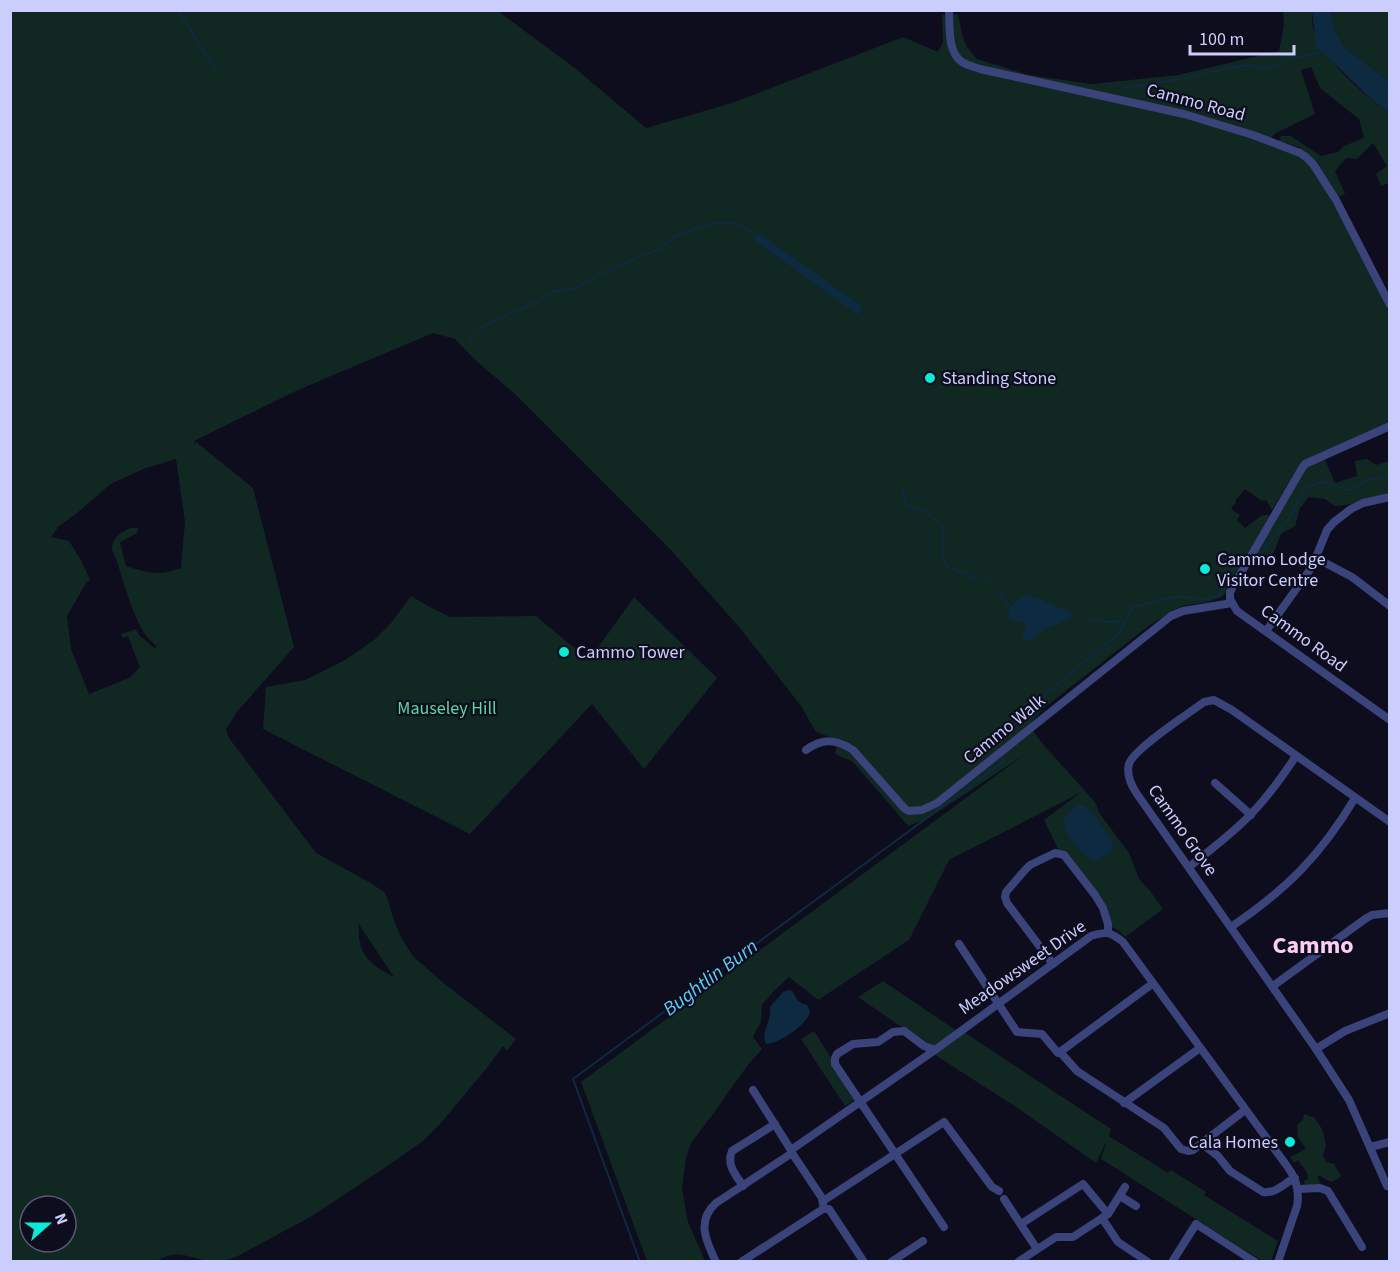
<svg xmlns="http://www.w3.org/2000/svg" width="1400" height="1272" viewBox="0 0 1400 1272" font-family="'Source Sans 3',sans-serif">
	<style>
		.green { fill: #102722; fill-rule: evenodd }
		.water { fill: #0e2a40 }
		.lines { fill: none; stroke-linecap: round; stroke-linejoin: round }
		.stream { stroke: #0e2a40; stroke-width: 2 }
		.minor { stroke: #3a437a; stroke-width: 8 }
		.poi-dot { fill: #0be9d7; stroke: #0d0d1d; stroke-width: 2 }
		.labels { text-anchor: middle; stroke-width: 4.5; stroke-linejoin: round; paint-order: stroke }
		.street-label { font-size: 18px; fill: #cbcefd; stroke: #0d0d1d }
		.poi-label { font-size: 18px; fill: #cbcefd; stroke: #0d0d1d; text-anchor: start }
		.park-label { font-size: 18px; fill: #5cd8a3; stroke: #0d0d1d }
		.water-label { font-size: 20px; font-style: italic; fill: #5eccf8; stroke: #0d0d1d }
		.district-label { font-size: 24px; font-weight: bold; fill: #fdcdf4; stroke: #0d0d1d }
	</style>
	<rect width="100%" height="100%" fill="#0d0d1d"/>
	<g class="green">
		<path d="M10,11h488l78,58 70,59 86,-25 171,-66 35,15 5,-10 -1,-27 16,-1 5,24 4,9 10,12 52,16 63,9 86,-9 101,-24 5,-26 -1,-14h29c0,7 0,16 3,23 15,33 47,58 74,79v70l-8,3 -5,-12 11,-8 -14,-23 -16,16 -11,-1 -11,13 10,23 -6,3 -27,-39 -13,-11 -20,-6 2,-5h10l30,20 17,-4 6,-6 20,-8 -5,-19 -39,-31 -9,-21 -10,3 14,44 -39,19 -10,10 31,12 13,9 27,46 38,72 14,31v109l-88,40 -29,48 -6,-10 -4,1 -17,-12 -10,12 1,1 -5,7 9,6 -3,5 8,8 17,-13h8l-41,73 -7,9 -14,5 -26,4 -31,18 -107,84 -15,17 12,17 54,60 5,12 29,39 10,26 11,12 13,18 -38,28 -6,-6 -7,-4 -5,-20 -40,-53 -9,-5 -14,-29 36,-27 -131,67 -40,80 -91,60 -29,-23 -15,14 -12,14 -1,17 -8,15 9,12 -14,16 -19,26 -10,15 -28,37 -5,15 -4,30 6,34 17,39h-58l-66,-179 443,-327 -95,63 -21,8 -55,-64 -18,-8 3,-14 -22,-8 -15,-26 -62,-79 -69,-78 -155,-155 -41,-35 -19,-20 -22,-6 -135,57 -104,51 1,5v-5l58,47 41,159 -58,66 -10,17 3,8 87,115 53,29 15,10 4,8 6,21 9,20 10,15 28,25 75,58 -9,12 -4,-5 -17,23 -46,55 -17,17 -43,30 -68,45 -76,41c-8,3 -15,5 -24,4 -21,-1 -35,-15 -56,1l-145,-1zM176,459l9,63 -4,46c-26,8 -29,6 -55,-2l-6,-24 17,-9 1,-3v-2c-7,-2 -11,2 -17,5 -6,4 -9,9 -9,16 1,5 4,8 5,13 8,24 14,49 27,71 3,5 9,9 13,14l-3,1 -15,-13 -3,-6 -15,5 2,4 5,-2 12,31 -11,11 -40,16 -18,-45 -4,-33 19,-33 4,-3 -9,-20 -12,-19 -18,-4 8,-11 18,-13 34,-29 32,-15zM358,923l36,54c-15,-8 -30,-16 -34,-34 -2,-7 0,-13 -2,-20zM30,1206h36v36h-36z"/>
		<polygon points="1331,11 1389,11 1389,81 1344,47 1336,32 1332,19"/>
		<polygon points="1367,459 1376,465 1389,461 1389,493 1353,504 1335,506 1325,499 1309,497 1300,508 1295,526 1281,534 1275,550 1266,565 1256,566 1253,558 1306,467 1315,461 1325,460 1335,483 1357,476 1355,461"/>
		<polygon points="411,596 428,606 450,617 536,616 585,657 592,654 597,649 634,597 717,678 644,769 592,704 470,834 263,729 266,687 305,680 345,660 374,640 391,623"/>
		<polygon points="883,981 957,1031 935,1050 858,997"/>
		<polygon points="814,1031 857,1098 845,1106 801,1039"/>
		<polygon points="962,1031 1111,1129 1109,1136 1168,1173 1171,1170 1206,1192 1204,1195 1278,1241 1271,1261 1262,1261 1101,1159 1107,1140 1096,1163 1019,1109 932,1053"/>
		<polygon points="1304,1114 1315,1118 1323,1131 1326,1146 1323,1156 1326,1162 1334,1164 1341,1176 1338,1179 1331,1182 1323,1178 1320,1175 1317,1177 1321,1184 1305,1185 1304,1181 1308,1179 1307,1173 1298,1160 1294,1163 1290,1157 1306,1149 1298,1137 1297,1125 1303,1120"/>
	</g>
	<g class="water">
		<polygon points="1312,11 1331,11 1332,19 1336,32 1344,47 1389,81 1389,113 1369,97 1316,46"/>
		<polygon points="759,233 863,307 858,315 754,240"/>
		<path d="M1029,595l41,16 4,5 -34,16 -8,8 -5,2 -5,-5 4,-12 -4,-3 -13,-3c-3,-12 8,-22 20,-24z"/>
		<path d="M1080,805l5,1 5,4 21,28 2,6 -1,6 -4,4 -13,7c-10,-2 -33,-29 -31,-40 1,-8 9,-13 16,-16z"/>
		<path d="M788,990l4,1c5,7 5,12 15,14l3,7c-3,13 -32,32 -44,32 -6,-12 6,-21 4,-37l13,-15z"/>
	</g>
	<g class="lines">
		<g class="stream">
			<polyline points="178,10 215,69"/>
			<polyline points="1291,58 1314,54 1323,51"/>
			<polyline points="1123,88 1180,79 1234,67 1252,65 1261,69 1276,66 1285,59"/>
			<polyline points="478,331 484,326 536,302 555,291 575,288 600,274 659,249 675,236 713,223 738,224 757,236"/>
			<polyline points="469,342 472,336"/>
			<polyline points="903,488 905,503 911,507 924,511 940,523 944,531 943,557 947,567 967,574 977,579"/>
			<polyline points="1260,555 1288,520 1304,490 1310,486 1321,482 1332,484 1347,490 1352,490 1368,480 1390,477"/>
			<polyline points="983,580 989,584"/>
			<polyline points="996,590 1010,606"/>
			<polyline points="1091,619 1107,622 1126,621"/>
			<path d="M993,744l-3,-4 128,-106 8,-13 6,-14c14,-3 33,-9 47,-10 13,0 30,7 41,-4 5,-5 6,-15 9,-21l6,-3"/>
			<polyline points="640,1262 573,1079 1004,761 1003,759"/>
		</g>
		<g class="minor">
			<path d="M949,10c1,15 -2,42 13,52 5,3 12,5 18,7l204,45 69,21 47,18 6,4 7,7 23,36 54,105"/>
			<polyline points="1390,426 1305,464 1302,468 1230,592 1230,599 1237,611 1390,720"/>
			<polyline points="1316,558 1352,577 1390,606"/>
			<polyline points="1266,631 1312,567 1327,530 1334,522 1351,509 1363,503 1390,497"/>
			<path d="M806,750c17,-12 30,-11 47,0l52,59 4,2 13,-1 15,-7 234,-187 12,-5 49,-8"/>
			<polyline points="1215,783 1251,815"/>
			<path d="M1189,867c21,-17 43,-33 61,-52 18,-18 32,-38 46,-59"/>
			<path d="M1231,927c55,-37 90,-72 124,-129"/>
			<polyline points="959,944 1017,1032 1042,1034 1058,1053 1060,1052 1077,1071 1164,1128 1181,1149 1188,1151 1193,1150 1245,1110"/>
			<polyline points="1053,964 1007,903 1005,897 1006,892 1025,870 1030,865 1055,853 1064,855 1095,895 1103,908 1108,924 1108,933"/>
			<polyline points="1273,986 1365,919 1372,915 1390,913"/>
			<polyline points="1316,1049 1345,1031 1390,1013"/>
			<polyline points="935,1050 924,1046 904,1031 893,1032 878,1042 853,1044 837,1054 835,1058 835,1064 944,1227"/>
			<polyline points="1060,1052 1152,984"/>
			<polyline points="753,1090 791,1150"/>
			<polyline points="1124,1103 1200,1048"/>
			<path d="M1201,1143l17,13 12,15 33,21c13,2 21,-9 32,-14"/>
			<polyline points="1370,1147 1390,1142"/>
			<polyline points="792,1153 822,1198 823,1205"/>
			<path d="M743,1186c-7,-11 -17,-21 -11,-35l43,-27"/>
			<path d="M1387,1186l-38,-86 -33,-51 -179,-255c-6,-9 -11,-19 -8,-30 4,-14 54,-47 68,-57l7,-5 10,-2 18,10 158,112"/>
			<polyline points="1298,1189 1320,1188 1328,1191 1362,1247"/>
			<polyline points="1120,1196 1136,1206"/>
			<polyline points="1004,1199 1037,1249"/>
			<polyline points="823,1201 944,1122 992,1187 999,1191"/>
			<polyline points="823,1209 829,1209 864,1262"/>
			<polyline points="1102,1218 1118,1242 1148,1262"/>
			<polyline points="1021,1224 1083,1184 1108,1214"/>
			<path d="M716,1262c-10,-21 -20,-41 0,-59l76,-50 -1,-3 144,-100 156,-114c15,-5 20,-4 32,6l164,224c9,12 13,25 10,40l-19,56"/>
			<polyline points="741,1262 823,1209"/>
			<polyline points="891,1262 923,1241"/>
			<polyline points="1018,1262 1056,1237 1073,1237 1102,1218 1108,1214 1125,1187"/>
			<polyline points="1172,1262 1196,1224 1255,1262"/>
		</g>
	</g>
	<g class="poi-dot">
		<circle cx="930" cy="378" r="6"/>
		<circle cx="1205" cy="569" r="6"/>
		<circle cx="564" cy="652" r="6"/>
		<circle cx="1290" cy="1142" r="6"/>
	</g>
	<g class="labels">
		<g class="street-label">
			<text transform="translate(1196 102) rotate(15)" y="6">Cammo Road</text>
			<text transform="translate(1304 638) rotate(36)" y="6">Cammo Road</text>
			<text transform="translate(1004 729) rotate(-39)" y="6">Cammo Walk</text>
			<text transform="translate(1183 830) rotate(55)" y="6">Cammo Grove</text>
			<text transform="translate(1022 967) rotate(-35)" y="6">Meadowsweet Drive</text>
		</g>
		<g class="poi-label">
			<text x="942" y="384">Standing Stone</text>
			<text x="1217" y="565">Cammo Lodge<tspan x="1217" dy="21">Visitor Centre</tspan></text>
			<text x="576" y="658">Cammo Tower</text>
			<text x="1278" y="1148" text-anchor="end">Cala Homes</text>
		</g>
		<g class="park-label">
			<text x="447" y="714">Mauseley Hill</text>
		</g>
		<g class="water-label">
			<text transform="translate(710 977) rotate(-37)" y="7">Bughtlin Burn</text>
		</g>
		<g class="district-label">
			<text x="1313" y="953">Cammo</text>
		</g>
	</g>
	<rect width="1400" height="1272" fill="none" stroke="#cbcefd" stroke-width="24"/>
	<g transform="translate(48 1224) rotate(69)"><circle r="28" fill="#0d0d1d" stroke="#595a77" stroke-width="1.5"/>
	<path d="M0-4.5L10 22L0 15L-10 22Z" fill="#0be9d7"/>
	<text y="-9" font-size="16" font-weight="bold" text-anchor="middle" fill="#cbcefd">N</text>
	</g>
	<path d="M1190 45v9h104v-9" fill="none" stroke="#cbcefd" stroke-width="3"/>
	<text x="1199" y="45" font-size="18" fill="#cbcefd" stroke="#0d0d1d" stroke-width="4.5" paint-order="stroke">100 m</text>
</svg>
